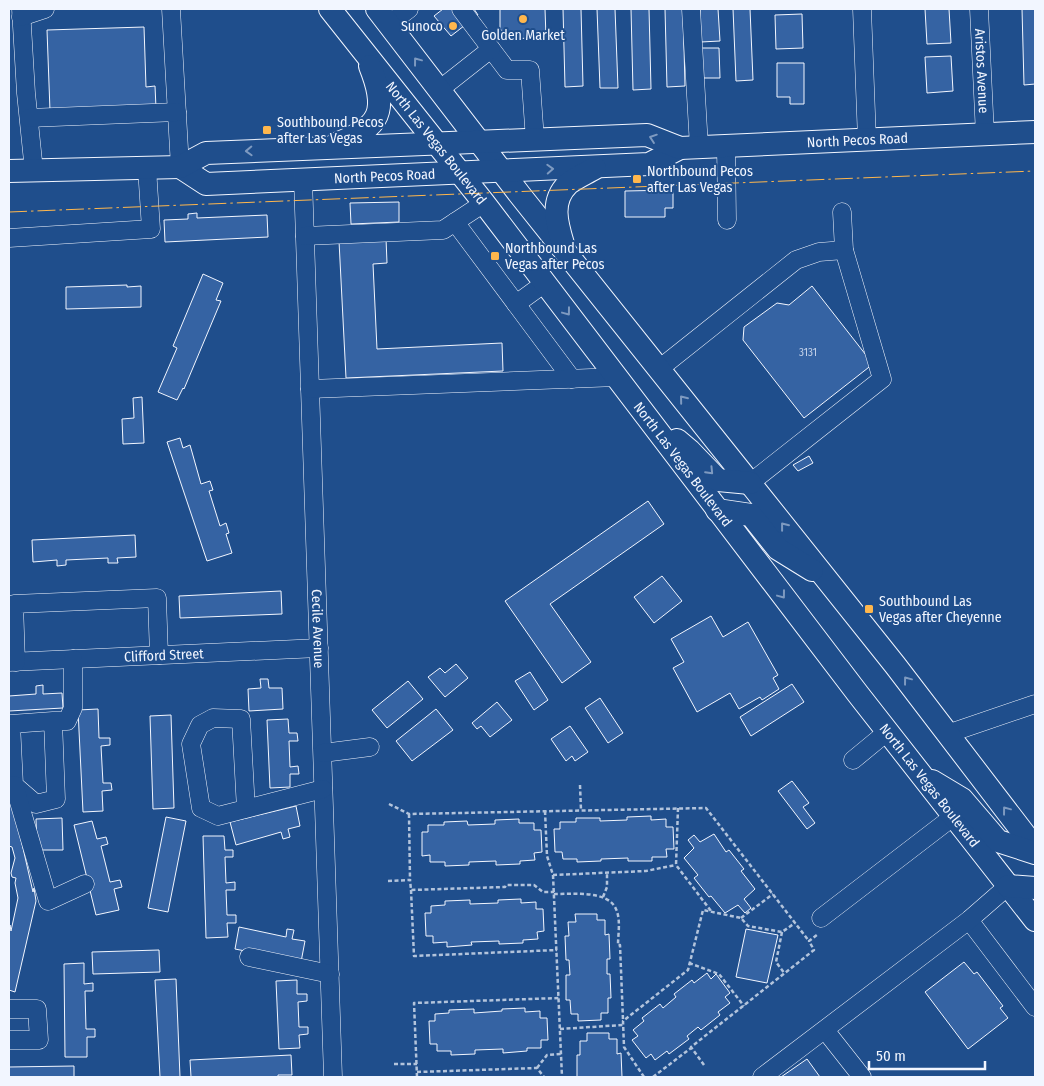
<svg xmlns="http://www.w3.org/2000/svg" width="1044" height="1086" viewBox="0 0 1044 1086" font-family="'Fira Sans Condensed',sans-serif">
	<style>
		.building { fill: #3563a3; stroke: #f2f6ff }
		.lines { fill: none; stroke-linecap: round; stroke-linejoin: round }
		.minor-casing { stroke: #f2f6ff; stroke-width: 19 }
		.major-casing { stroke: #f2f6ff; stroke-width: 24 }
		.path { stroke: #b3c4dc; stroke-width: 2.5; stroke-dasharray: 4 2.5; stroke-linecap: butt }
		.minor { stroke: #1f4e8c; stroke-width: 18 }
		.major { stroke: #1f4e8c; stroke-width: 22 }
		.power { stroke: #ffb74d; stroke-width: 1; stroke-dasharray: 18 4 2.5 4; stroke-linecap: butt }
		.oneway { stroke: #7e9ac0 }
		.poi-dot { fill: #ffb74d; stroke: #1f4e8c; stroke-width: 2 }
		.labels { text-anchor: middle; stroke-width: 4; stroke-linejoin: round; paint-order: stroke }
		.number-label { font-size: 11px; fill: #c3d1e8 }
		.poi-label { font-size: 14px; fill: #f2f6ff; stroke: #1f4e8c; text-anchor: start }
		.street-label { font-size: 14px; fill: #f2f6ff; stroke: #1f4e8c }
	</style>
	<rect width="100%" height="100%" fill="#1f4e8c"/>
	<g class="building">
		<polygon points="443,9 474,9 478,15 451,36 434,16"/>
		<polygon points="500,9 545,9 546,37 512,39 500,29"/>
		<polygon points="563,9 581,9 583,86 565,87"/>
		<polygon points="597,9 615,9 618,88 600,88"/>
		<polygon points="631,9 649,9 651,89 633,90"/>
		<polygon points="665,9 683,9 685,86 667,87"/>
		<polygon points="700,9 718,9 720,41 701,42"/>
		<polygon points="733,9 750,9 753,80 736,81"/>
		<polygon points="925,9 949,9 951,43 927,44"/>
		<polygon points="1022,9 1035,9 1035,84 1024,85"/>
		<polygon points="802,14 803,48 776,49 775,15"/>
		<polygon points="144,27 146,87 155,86 156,108 50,111 47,30"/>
		<polygon points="701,48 719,48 720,78 701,78"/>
		<polygon points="951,56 953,91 927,93 925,57"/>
		<polygon points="777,63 804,63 804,104 790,104 790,97 777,97"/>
		<polygon points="673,190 673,208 665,208 665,217 625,217 625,191"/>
		<polygon points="399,202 399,222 351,224 350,203"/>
		<polygon points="197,213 197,218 267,215 268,237 165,242 164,220 188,219 188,214"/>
		<polygon points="386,238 387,263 373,264 377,349 502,343 503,371 346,378 339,241"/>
		<polygon points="203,274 223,283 216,300 221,301 184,389 183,388 177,400 158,392 177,348 173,346"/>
		<polygon points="127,285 127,287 141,286 141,307 66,309 66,287"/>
		<polygon points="812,286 873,364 804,418 743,340 744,327 777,303 789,305"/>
		<polygon points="142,397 144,443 123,444 122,419 134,418 133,398"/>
		<polygon points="180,438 183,448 190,445 201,484 210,481 213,490 209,491 220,526 226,523 229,533 226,534 232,553 207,561 167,442"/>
		<polygon points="809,456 813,463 798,471 793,465"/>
		<polygon points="648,501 664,524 550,604 591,662 562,683 505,601"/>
		<polygon points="135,535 136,557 117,558 118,563 108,563 108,558 66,560 66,565 57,566 57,560 33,562 32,540"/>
		<polygon points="662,576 682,601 654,623 634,597"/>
		<polygon points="281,591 282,614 180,618 179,596"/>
		<polygon points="711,616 723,637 748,622 778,675 773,678 779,689 762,700 760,697 739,709 730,693 697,712 673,668 684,662 671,639"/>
		<polygon points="456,664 468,678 445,697 428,677 440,668 445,673"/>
		<polygon points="530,672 548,700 534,710 515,681"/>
		<polygon points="260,679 268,679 269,688 282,688 283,709 249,711 248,689 261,688"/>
		<polygon points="408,681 423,699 387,728 372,710"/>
		<polygon points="792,684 804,702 751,736 740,717"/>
		<polygon points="43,685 43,694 62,693 63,708 9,711 9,696 36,694 36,686"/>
		<polygon points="600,698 623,733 608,743 585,708"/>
		<polygon points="497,702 512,720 490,737 481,726 477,729 472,723"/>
		<polygon points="98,709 99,738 110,738 110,745 101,746 103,783 111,783 112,790 102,791 103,811 83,812 78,710"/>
		<polygon points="436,709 453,730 412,761 396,741"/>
		<polygon points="171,715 174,808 153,809 150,716"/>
		<polygon points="288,719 289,733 297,733 298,741 289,741 290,767 298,766 299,774 290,774 290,787 270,788 267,720"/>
		<polygon points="570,726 588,752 575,761 572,756 566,761 551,739"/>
		<polygon points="792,781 809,803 803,807 815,823 807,829 778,791"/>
		<polygon points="12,800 33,892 34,888 36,901 15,992 9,990 9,931 10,925 11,931 18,898 15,883 16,878 12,877 11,873 15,858 12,847 9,846 9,801"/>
		<polygon points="296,806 300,826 288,829 290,837 283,839 281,832 236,845 230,822"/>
		<polygon points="651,816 651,820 666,819 666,827 673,827 674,849 666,849 667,857 652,857 652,861 628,861 628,858 601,859 601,861 577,862 577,859 563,859 562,852 555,852 554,829 560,829 560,822 576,822 576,818 600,818 600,821 627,820 627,817"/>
		<polygon points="166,817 186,821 168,912 148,908"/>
		<polygon points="62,818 63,850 37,850 36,819"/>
		<polygon points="519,819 519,823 534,823 534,830 541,830 542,852 534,853 535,860 520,861 520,864 496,865 496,861 469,862 469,865 445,866 445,862 430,862 430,855 422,856 422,832 428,832 428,825 444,825 444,822 467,821 468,825 495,824 495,820"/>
		<polygon points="92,821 97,839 106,837 108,844 101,846 110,882 120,880 122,887 114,889 119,910 96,915 74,825"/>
		<polygon points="714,834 726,852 729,850 744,869 741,871 755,889 744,899 751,908 745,913 738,905 725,913 711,896 709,897 694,878 698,875 684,858 694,848 688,840 694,835 700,842"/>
		<polygon points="203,836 224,836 225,850 233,850 233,857 225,857 226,883 235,882 235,890 226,890 227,915 236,915 236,923 227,923 228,937 206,938"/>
		<polygon points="521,899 521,903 536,902 536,909 543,909 544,931 537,932 538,939 523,940 523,943 499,944 499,941 471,942 472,945 447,947 447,942 433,943 433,936 426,936 425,913 431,913 431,906 445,905 445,901 470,900 470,904 498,903 498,900"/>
		<polygon points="575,914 597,914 597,920 605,920 605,935 609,934 610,959 607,959 607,974 610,974 611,998 608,998 608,1013 601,1013 601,1020 578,1021 578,1014 571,1014 570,1000 566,1000 566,975 570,975 569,960 566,960 565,936 569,936 568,922 576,922"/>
		<polygon points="239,927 286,937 287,929 294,930 292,939 305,941 301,962 235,949"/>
		<polygon points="746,929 778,935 767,983 736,977"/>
		<polygon points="159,950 160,972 93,974 92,952"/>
		<polygon points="964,962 974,974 977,972 1003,1006 1000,1008 1008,1018 968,1049 925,992"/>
		<polygon points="84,963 84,984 93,983 93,991 85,991 86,1029 95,1029 95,1037 87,1037 87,1057 65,1057 64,964"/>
		<polygon points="707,973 711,979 716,974 730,993 725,997 730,1003 718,1012 720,1015 701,1030 698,1027 687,1036 689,1039 669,1054 667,1051 655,1060 651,1054 646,1058 632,1040 638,1036 633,1030 644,1021 642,1018 660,1004 663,1008 676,997 674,994 692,980 694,983"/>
		<polygon points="176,979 180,1077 160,1077 155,980"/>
		<polygon points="297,980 297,994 307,994 307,1001 298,1002 299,1027 308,1027 308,1034 299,1035 300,1048 279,1049 276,981"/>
		<polygon points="525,1008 525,1012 540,1011 540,1018 547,1018 548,1040 541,1040 541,1048 527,1048 527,1051 503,1053 503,1049 475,1050 475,1054 451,1055 451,1051 437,1051 437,1044 430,1044 429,1021 435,1021 435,1014 449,1013 449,1010 474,1009 474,1013 502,1011 502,1009"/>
		<polygon points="587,1033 609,1033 609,1039 617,1039 617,1054 621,1053 622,1077 577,1077 577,1055 580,1055 580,1041 587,1041"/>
		<polygon points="291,1055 292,1075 278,1075 278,1077 191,1077 190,1060"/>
		<polygon points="807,1059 820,1077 781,1077"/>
		<polygon points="74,1066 74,1077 9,1077 9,1067"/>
	</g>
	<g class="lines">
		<defs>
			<g id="minor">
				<polyline points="21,9 26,93 34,171"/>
				<polyline points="171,9 180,167"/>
				<polyline points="461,9 507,70 530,70 535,140"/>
				<polyline points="691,9 699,147"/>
				<polyline points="862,9 867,140"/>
				<path id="s1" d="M979,9l6,126"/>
				<polyline points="21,17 45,9"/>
				<polyline points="389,24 409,9"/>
				<polyline points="439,90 491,49"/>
				<polyline points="29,118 177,112"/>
				<polyline points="726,146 727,220"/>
				<path id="s2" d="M303,179l30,898"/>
				<polyline points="455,222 572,379"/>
				<polyline points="305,236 443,230 484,203"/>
				<polyline points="9,238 151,229 147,168"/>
				<polyline points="516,304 545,283"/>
				<polyline points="659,369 796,260 819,252 844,250"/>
				<polyline points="310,389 617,377"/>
				<polyline points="750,483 882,379 844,250 842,212"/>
				<path id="s3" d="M9,662l310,-14"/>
				<polyline points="16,662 14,604 157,598 159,655"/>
				<polyline points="53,721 11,724 14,785 36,804 56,799 53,721 67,721 73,708 73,659"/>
				<polyline points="947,734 1035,704"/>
				<polyline points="323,753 370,747"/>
				<polyline points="853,760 887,732"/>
				<polyline points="14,785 48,901 85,884"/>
				<polyline points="246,809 241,719 213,718 200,725 191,744 201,808 218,816 323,789"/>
				<polyline points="821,918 954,816"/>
				<polyline points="969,920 1035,1007"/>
				<polyline points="249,957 330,974"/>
				<polyline points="9,1009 37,1009 39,1040 9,1040"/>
				<polyline points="825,1030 862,1077"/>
				<polyline points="762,1077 969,920 1008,886"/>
			</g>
			<g id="major">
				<path id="s4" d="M330,9l154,194 374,491 177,226"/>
				<polyline points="377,9 520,195 895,665 1035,848"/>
				<path d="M336,144c45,-17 52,-33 34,-78"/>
				<path id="s5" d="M180,167l26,17 443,-20 31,-16"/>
				<path id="s6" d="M9,171l171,-4 26,-14 441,-18 33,13 355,-16"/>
				<path d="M563,244c-6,-20 -13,-43 5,-60 7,-6 19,-11 27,-16"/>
				<polyline points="677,440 690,451 718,480 750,483"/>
				<polyline points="717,510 751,515 778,549 812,570"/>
				<polyline points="932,781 962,799 998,841 1035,853"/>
				<polyline points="1008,886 1035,888"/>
			</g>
		</defs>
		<use href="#minor" class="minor-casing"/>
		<use href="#major" class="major-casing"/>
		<g class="path">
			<polyline points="580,785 581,810"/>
			<polyline points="389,804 409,814 706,808 809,941"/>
			<polyline points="678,808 676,865 711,911"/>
			<polyline points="545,811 547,856 553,875 646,871 676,865"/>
			<polyline points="409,814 410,880"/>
			<polyline points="553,875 562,1077"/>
			<polyline points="388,881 410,880 411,890 505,887 506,885 534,885 543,892 554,892"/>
			<polyline points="411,890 414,956 557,950"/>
			<path d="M554,894c18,0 54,-4 62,15 5,11 2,25 2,36h2l3,75"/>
			<polyline points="603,897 607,887 607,873"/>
			<polyline points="741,918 773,894"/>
			<polyline points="782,932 776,962 785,974"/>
			<polyline points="689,963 719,974 744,1006"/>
			<polyline points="560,1029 623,1025"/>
			<polyline points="394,1064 417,1064"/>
			<polyline points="704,1065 691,1047 814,950 809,941 818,934"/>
			<polyline points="537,1068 547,1055 561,1054"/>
			<polyline points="417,1072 537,1068 544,1077"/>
			<polyline points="417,1077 414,1003 559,998"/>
			<polyline points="644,1077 624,1047 623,1021 688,970 703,910 741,918 748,926 782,932 795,923"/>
			<polyline points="653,1077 691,1048"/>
		</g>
		<use href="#minor" class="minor"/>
		<use href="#major" class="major"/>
		<polyline class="power" points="9,212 1035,171"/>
	</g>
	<defs><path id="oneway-chevron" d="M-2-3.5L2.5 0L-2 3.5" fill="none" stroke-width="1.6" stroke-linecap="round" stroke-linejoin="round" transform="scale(1.25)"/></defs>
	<g class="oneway">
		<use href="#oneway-chevron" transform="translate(417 61) rotate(-127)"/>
		<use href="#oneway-chevron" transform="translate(653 138) rotate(-161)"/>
		<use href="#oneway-chevron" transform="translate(249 151) rotate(178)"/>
		<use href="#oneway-chevron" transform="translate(550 169) rotate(-3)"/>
		<use href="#oneway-chevron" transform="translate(567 312) rotate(53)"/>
		<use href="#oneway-chevron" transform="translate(683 399) rotate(-129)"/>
		<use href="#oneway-chevron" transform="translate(710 471) rotate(46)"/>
		<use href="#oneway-chevron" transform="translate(784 526) rotate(-128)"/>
		<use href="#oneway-chevron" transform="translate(782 595) rotate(53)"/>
		<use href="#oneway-chevron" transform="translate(907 680) rotate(-127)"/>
		<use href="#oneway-chevron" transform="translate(1006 810) rotate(-127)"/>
	</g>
	<g class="poi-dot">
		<circle cx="523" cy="19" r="5"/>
		<circle cx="453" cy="26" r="5"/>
		<rect x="262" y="125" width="10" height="10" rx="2.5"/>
		<rect x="632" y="174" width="10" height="10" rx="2.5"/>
		<rect x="490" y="251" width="10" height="10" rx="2.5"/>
		<rect x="864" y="604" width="10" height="10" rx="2.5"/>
	</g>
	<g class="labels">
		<g class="number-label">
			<text x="808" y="356">3131</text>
		</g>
		<g class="poi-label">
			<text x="443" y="31" text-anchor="end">Sunoco</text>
			<text x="523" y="40" text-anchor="middle">Golden Market</text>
			<text x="277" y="127">Southbound Pecos<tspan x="277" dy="16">after Las Vegas</tspan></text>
			<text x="647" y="176">Northbound Pecos<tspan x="647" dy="16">after Las Vegas</tspan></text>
			<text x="505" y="253">Northbound Las<tspan x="505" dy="16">Vegas after Pecos</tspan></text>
			<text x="879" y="606">Southbound Las<tspan x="879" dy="16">Vegas after Cheyenne</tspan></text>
		</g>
		<g class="street-label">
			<text dy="5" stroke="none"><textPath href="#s1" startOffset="62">Aristos Avenue</textPath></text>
			<text dy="5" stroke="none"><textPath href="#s6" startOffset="855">North Pecos Road</textPath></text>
			<text dy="5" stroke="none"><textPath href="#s4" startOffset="171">North Las Vegas Boulevard</textPath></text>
			<text dy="5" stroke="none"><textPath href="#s5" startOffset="210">North Pecos Road</textPath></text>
			<text dy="5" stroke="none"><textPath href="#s4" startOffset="576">North Las Vegas Boulevard</textPath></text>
			<text dy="5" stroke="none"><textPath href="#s2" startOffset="450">Cecile Avenue</textPath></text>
			<text dy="5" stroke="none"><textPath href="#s3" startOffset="155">Clifford Street</textPath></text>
			<text dy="5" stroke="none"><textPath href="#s4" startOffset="981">North Las Vegas Boulevard</textPath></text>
		</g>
	</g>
	<rect width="1044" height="1086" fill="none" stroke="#f2f6ff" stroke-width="20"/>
	<path d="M869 1061v8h116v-8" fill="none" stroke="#f2f6ff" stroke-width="2.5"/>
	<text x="876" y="1061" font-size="15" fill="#f2f6ff" stroke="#1f4e8c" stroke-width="4" paint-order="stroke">50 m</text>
</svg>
